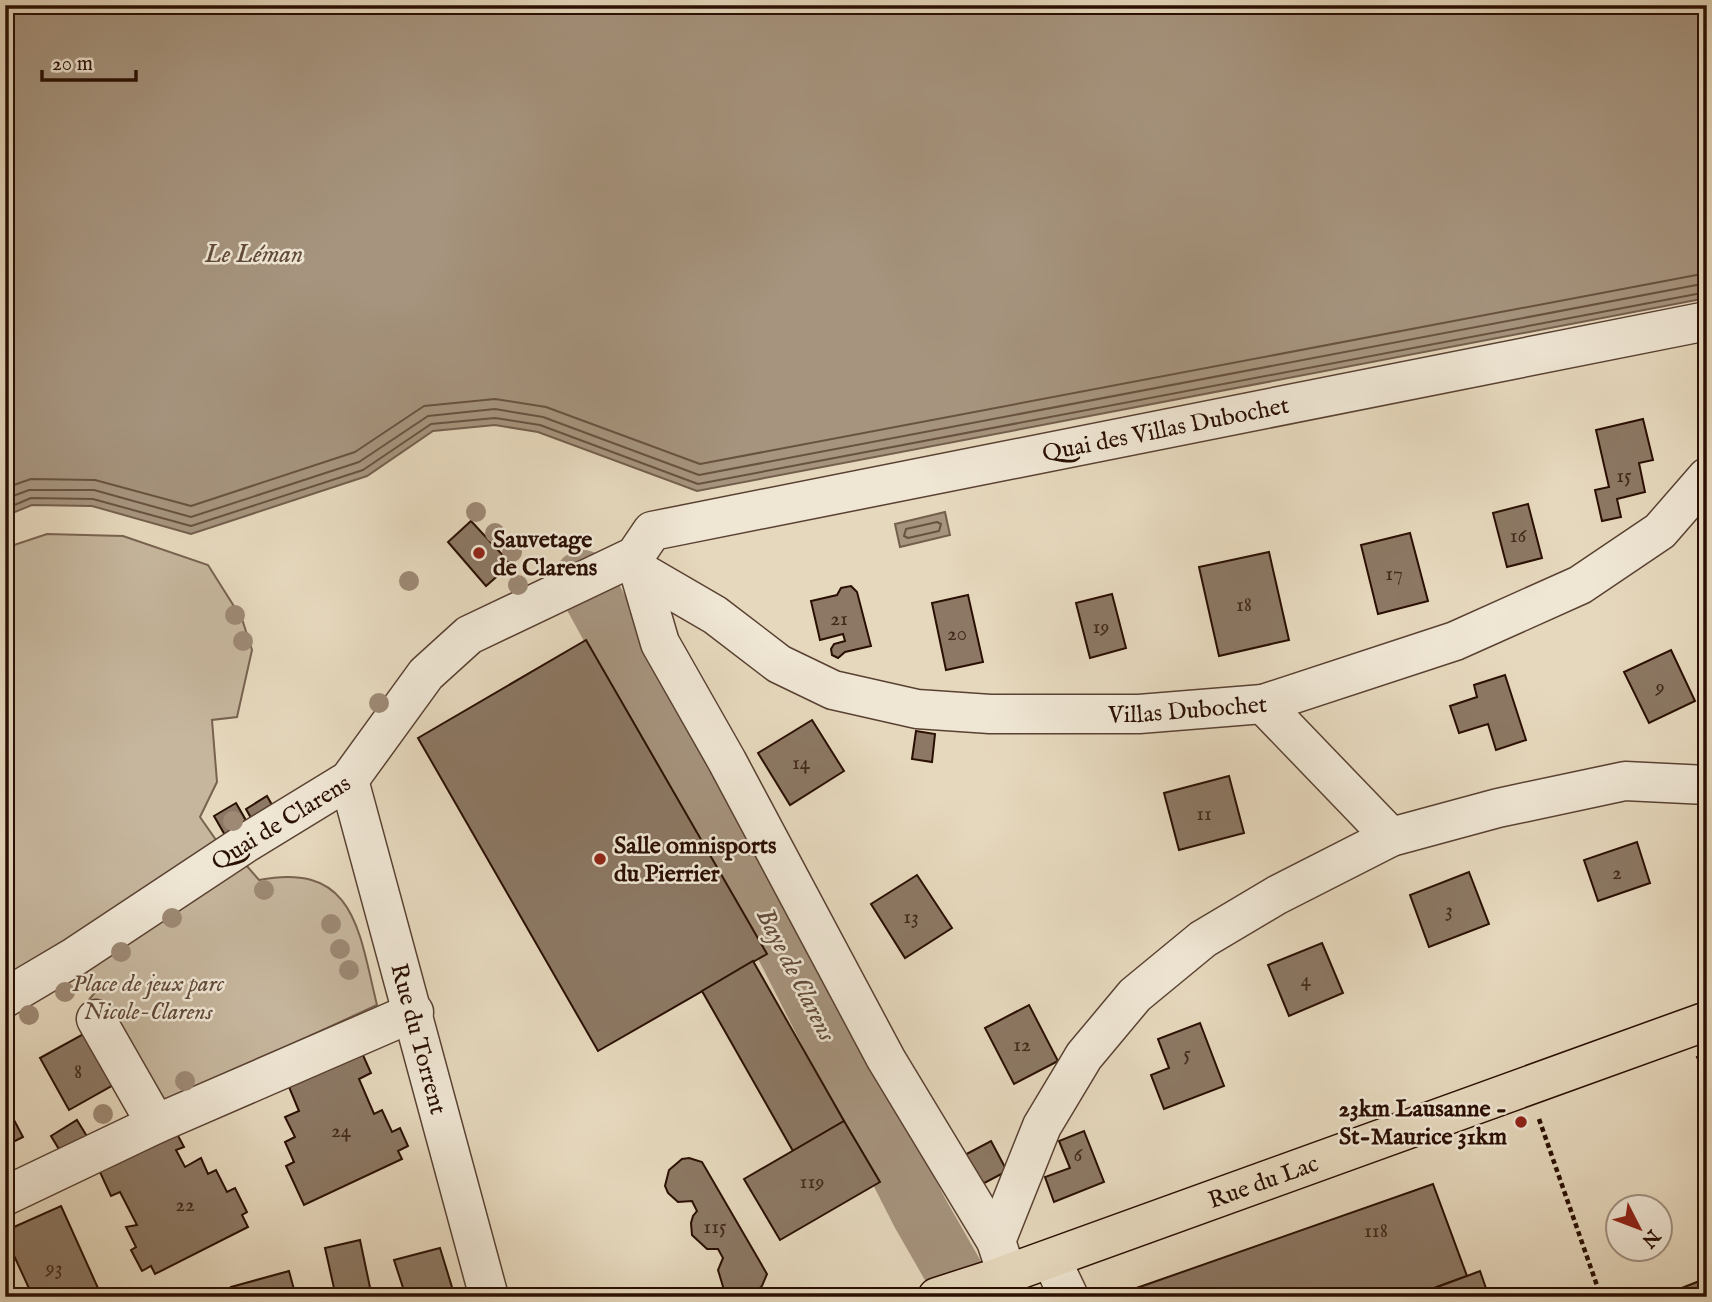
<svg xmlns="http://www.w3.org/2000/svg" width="1712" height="1302" viewBox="0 0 1712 1302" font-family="'IM FELL English',serif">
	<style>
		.green { fill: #c6b69d; stroke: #786250; stroke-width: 2 }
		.water { fill: #a6947e; stroke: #745f4d; stroke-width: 2 }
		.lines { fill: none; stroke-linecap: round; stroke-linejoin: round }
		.shore { stroke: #685240; stroke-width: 2 }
		.river { stroke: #a6947e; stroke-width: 58 }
		.building { fill: #8c7864; stroke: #2a0f03; stroke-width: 2 }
		.minor-casing { stroke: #594132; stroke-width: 41 }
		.major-casing { stroke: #2a0f03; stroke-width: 41 }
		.path { stroke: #2a0f03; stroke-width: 4.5; stroke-dasharray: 5 3.5; stroke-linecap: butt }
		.minor { stroke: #efe6d4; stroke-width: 38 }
		.major { stroke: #e6d8bd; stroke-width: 38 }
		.tree { fill: #9d8974 }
		.poi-dot { fill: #8f2418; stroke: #efe6d4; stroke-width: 2.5 }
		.labels { text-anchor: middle; stroke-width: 5; stroke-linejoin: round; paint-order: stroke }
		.number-label { font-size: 21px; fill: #42291b }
		.street-label { font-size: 24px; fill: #2a0f03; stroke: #efe6d4 }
		.poi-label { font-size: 24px; font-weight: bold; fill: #2a0f03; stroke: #efe6d4; text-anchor: start }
		.park-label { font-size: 24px; font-style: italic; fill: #614939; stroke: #efe6d4 }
		.water-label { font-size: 26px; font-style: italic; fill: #624b3a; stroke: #efe6d4 }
	</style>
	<rect width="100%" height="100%" fill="#e6d8bd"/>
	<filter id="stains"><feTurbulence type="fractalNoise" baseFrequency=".00286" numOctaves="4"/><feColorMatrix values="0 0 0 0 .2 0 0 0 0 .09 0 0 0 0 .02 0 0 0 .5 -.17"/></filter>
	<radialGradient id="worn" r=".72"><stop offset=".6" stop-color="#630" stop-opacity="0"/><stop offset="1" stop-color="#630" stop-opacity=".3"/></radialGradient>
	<g class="green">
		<polygon points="47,534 123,536 208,565 242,619 252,650 237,717 212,720 217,782 200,817 216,840 121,905 5,979 5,548"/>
		<path d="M246,865l13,15c97,-19 100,53 118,125l-215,99 -75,-102 10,-12 -13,-25z"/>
	</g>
	<g class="water">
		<polygon points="5,5 1707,5 1707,298 697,491 538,432 495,425 433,431 367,476 191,534 92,506 32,505 5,516"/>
		<polygon points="945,512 950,535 900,547 895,524"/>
	</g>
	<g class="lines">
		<g class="shore">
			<polyline points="5,488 31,479 95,480 191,506 355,452 424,406 495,399 546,407 700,464 1707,273"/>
			<polyline points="5,499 29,490 94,490 191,517 359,462 428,416 495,409 543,417 699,475 1707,283"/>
			<polyline points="5,509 31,498 93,499 191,526 363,470 431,424 495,418 540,425 698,484 1707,292"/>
			<polygon points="937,522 941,524 939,531 908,538 904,536 906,529"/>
		</g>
		<polyline class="river" points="583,579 777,932 920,1213 968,1297"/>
	</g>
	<g class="building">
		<polygon points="1643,419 1653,460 1639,463 1645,492 1617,499 1621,517 1602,521 1595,490 1609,487 1596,430"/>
		<polygon points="1528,504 1542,558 1507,567 1493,513"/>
		<polygon points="471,521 511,564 486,586 448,542"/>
		<polygon points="1410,533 1428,601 1378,614 1361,545"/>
		<polygon points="1269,552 1289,640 1219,656 1199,567"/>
		<polygon points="851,586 857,592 871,646 845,652 838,658 832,655 831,649 834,644 845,641 843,634 820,640 811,601 837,595 841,588"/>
		<polygon points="1112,594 1126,648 1090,658 1076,603"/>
		<polygon points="968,595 983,662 946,670 932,603"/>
		<polygon points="586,640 767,954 598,1051 418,738"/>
		<polygon points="1671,650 1695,701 1649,723 1624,672"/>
		<polygon points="1505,675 1526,740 1496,750 1488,724 1459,733 1450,706 1477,697 1474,685"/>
		<polygon points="812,720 844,771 790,805 758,753"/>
		<polygon points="916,731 935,734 932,762 912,759"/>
		<polygon points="1229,776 1244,833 1179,850 1164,793"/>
		<polygon points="267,796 276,812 255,825 246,809"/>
		<polygon points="236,803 251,829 229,842 214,816"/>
		<polygon points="1637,842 1650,883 1598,901 1584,860"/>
		<polygon points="1469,872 1489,924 1429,947 1410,895"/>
		<polygon points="917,875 952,928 905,958 871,904"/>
		<polygon points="1322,943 1343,993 1289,1016 1268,965"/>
		<polygon points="753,961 844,1121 793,1151 702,991"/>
		<polygon points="1029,1005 1058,1061 1014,1084 985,1028"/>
		<polygon points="1200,1023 1224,1086 1164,1109 1151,1075 1169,1068 1158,1039"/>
		<polygon points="87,1032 115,1084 69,1110 40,1058"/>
		<polygon points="362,1053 371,1073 359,1079 374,1114 382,1110 392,1132 400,1128 408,1146 398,1151 402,1159 304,1205 286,1166 294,1162 285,1142 295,1137 285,1117 299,1111 289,1087"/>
		<polygon points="1707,1053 1707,1078 1697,1057"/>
		<polygon points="5,1103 23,1137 5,1146"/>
		<polygon points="77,1120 91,1143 65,1159 51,1136"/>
		<polygon points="844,1121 880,1182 780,1240 744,1179"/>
		<polygon points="1084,1131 1104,1182 1054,1202 1045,1177 1070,1168 1059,1141"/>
		<polygon points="176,1132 184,1147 176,1150 185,1167 201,1158 208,1174 216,1170 227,1192 235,1188 247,1212 242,1215 248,1227 155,1274 151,1266 142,1271 131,1250 136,1247 126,1227 137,1225 120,1192 111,1196 99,1170"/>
		<polygon points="991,1141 1007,1171 975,1188 959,1158"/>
		<polygon points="689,1158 702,1162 767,1274 762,1286 750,1296 734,1297 724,1290 718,1270 723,1258 718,1249 707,1249 692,1235 691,1223 693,1216 697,1211 692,1201 678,1202 668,1193 665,1186 669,1170 682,1159"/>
		<polygon points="1433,1184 1467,1276 1410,1297 1133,1297 1131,1290"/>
		<polygon points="61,1206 102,1297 33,1297 5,1236 5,1231"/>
		<polygon points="360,1240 372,1297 336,1297 325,1248"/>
		<polygon points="440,1248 455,1297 406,1297 394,1260"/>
		<polygon points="289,1271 296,1297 234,1297 231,1287"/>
		<polygon points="1480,1271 1489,1297 1410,1297 1467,1276"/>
		<polygon points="1707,1278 1707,1297 1659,1297"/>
	</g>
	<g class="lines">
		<defs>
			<g id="minor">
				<polyline points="636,561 660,643 727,761 886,1059 996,1241 1002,1259"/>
				<path id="s1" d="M641,572l74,43 64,49 54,26 84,19 73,5h149l124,-10 192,-63 125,-56 80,-54 47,-54"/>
				<polyline points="1263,704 1391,837"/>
				<path id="s2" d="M349,780l140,517"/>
				<path id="s3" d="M5,998l69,-41 172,-114 103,-63 77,-106 43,-39 166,-79 17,-25 1055,-210"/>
				<polyline points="96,1019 156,1124"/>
				<polyline points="5,1196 156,1124 414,1012"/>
				<polyline points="996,1241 1042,1126 1084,1056 1135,995 1203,939 1277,895 1391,837 1498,808 1625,781 1707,785"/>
				<polyline points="1051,1259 1069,1297"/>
			</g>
			<g id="major">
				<path id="s4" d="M937,1297l59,-19 711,-257"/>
			</g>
		</defs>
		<use href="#minor" class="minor-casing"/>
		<use href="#major" class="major-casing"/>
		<polyline class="path" points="1539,1119 1601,1297"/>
		<use href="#minor" class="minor"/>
		<use href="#major" class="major"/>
	</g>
	<g class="tree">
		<circle cx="476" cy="512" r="10"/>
		<circle cx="495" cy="533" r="10"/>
		<circle cx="512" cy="552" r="10"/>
		<circle cx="409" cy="581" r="10"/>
		<circle cx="518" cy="585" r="10"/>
		<circle cx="235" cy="615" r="10"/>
		<circle cx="243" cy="641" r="10"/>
		<circle cx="379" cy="703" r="10"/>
		<circle cx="233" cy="821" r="10"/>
		<circle cx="264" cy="890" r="10"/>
		<circle cx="172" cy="918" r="10"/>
		<circle cx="331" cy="924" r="10"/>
		<circle cx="340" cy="949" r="10"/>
		<circle cx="121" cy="952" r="10"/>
		<circle cx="349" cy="970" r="10"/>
		<circle cx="65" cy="992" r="10"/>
		<circle cx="29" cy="1015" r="10"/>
		<circle cx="185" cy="1081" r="10"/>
		<circle cx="103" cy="1114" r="10"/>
	</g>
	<g class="poi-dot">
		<circle cx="479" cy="553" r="7"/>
		<circle cx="600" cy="859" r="7"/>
		<circle cx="1521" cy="1122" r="7"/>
	</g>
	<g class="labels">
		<g class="number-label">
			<text x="1624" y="482">15</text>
			<text x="1518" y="542">16</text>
			<text x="1394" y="580">17</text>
			<text x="1244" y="611">18</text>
			<text x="839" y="625">21</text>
			<text x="1101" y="633">19</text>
			<text x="957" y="640">20</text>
			<text x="1660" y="693">9</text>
			<text x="801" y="769">14</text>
			<text x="1204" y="820">11</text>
			<text x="1617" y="879">2</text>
			<text x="1449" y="916">3</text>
			<text x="911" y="923">13</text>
			<text x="1306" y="986">4</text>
			<text x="1022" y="1051">12</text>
			<text x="1187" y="1060">5</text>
			<text x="78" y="1078">8</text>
			<text x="341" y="1137">24</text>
			<text x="1078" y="1161">6</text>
			<text x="812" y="1188">119</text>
			<text x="185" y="1211">22</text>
			<text x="715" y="1233">115</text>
			<text x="1376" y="1237">118</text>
			<text x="54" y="1274">93</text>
		</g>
		<g class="street-label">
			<text dy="8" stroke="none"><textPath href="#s3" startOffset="1334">Quai des Villas Dubochet</textPath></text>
			<text dy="8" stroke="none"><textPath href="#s1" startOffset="583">Villas Dubochet</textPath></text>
			<text dy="8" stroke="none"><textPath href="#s3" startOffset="327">Quai de Clarens</textPath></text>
			<text dy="8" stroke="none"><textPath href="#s2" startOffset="268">Rue du Torrent</textPath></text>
			<text dy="8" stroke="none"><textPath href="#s4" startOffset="346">Rue du Lac</textPath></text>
		</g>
		<g class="poi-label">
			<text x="493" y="547">Sauvetage<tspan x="493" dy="28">de Clarens</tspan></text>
			<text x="614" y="853">Salle omnisports<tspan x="614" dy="28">du Pierrier</tspan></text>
			<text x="1507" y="1116" text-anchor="end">23km Lausanne -<tspan x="1507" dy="28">St-Maurice 31km</tspan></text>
		</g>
		<g class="park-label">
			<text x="148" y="991">Place de jeux parc<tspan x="148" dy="28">Nicole-Clarens</tspan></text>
		</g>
		<g class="water-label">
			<text x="254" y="262">Le Léman</text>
			<text transform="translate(797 974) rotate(63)" y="9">Baye de Clarens</text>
		</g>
	</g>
	<rect width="1712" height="1302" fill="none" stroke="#e6d8bd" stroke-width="28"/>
	<rect x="7" y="7" width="1698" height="1288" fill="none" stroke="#2a0f03" stroke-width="3.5"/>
	<rect x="14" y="14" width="1684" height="1274" fill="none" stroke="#2a0f03" stroke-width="2"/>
	<g transform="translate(1639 1228) rotate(132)"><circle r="33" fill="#efe6d4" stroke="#a09080" stroke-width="2"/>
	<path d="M0-5L12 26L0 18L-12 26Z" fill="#8f2418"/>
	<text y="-10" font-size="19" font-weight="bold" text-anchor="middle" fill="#2a0f03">N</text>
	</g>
	<path d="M42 70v10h94v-10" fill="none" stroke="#2a0f03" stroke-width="3.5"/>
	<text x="52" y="70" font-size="21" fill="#2a0f03" stroke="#efe6d4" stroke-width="5" paint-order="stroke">20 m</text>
	<rect width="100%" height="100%" filter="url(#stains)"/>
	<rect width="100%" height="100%" fill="url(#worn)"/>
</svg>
